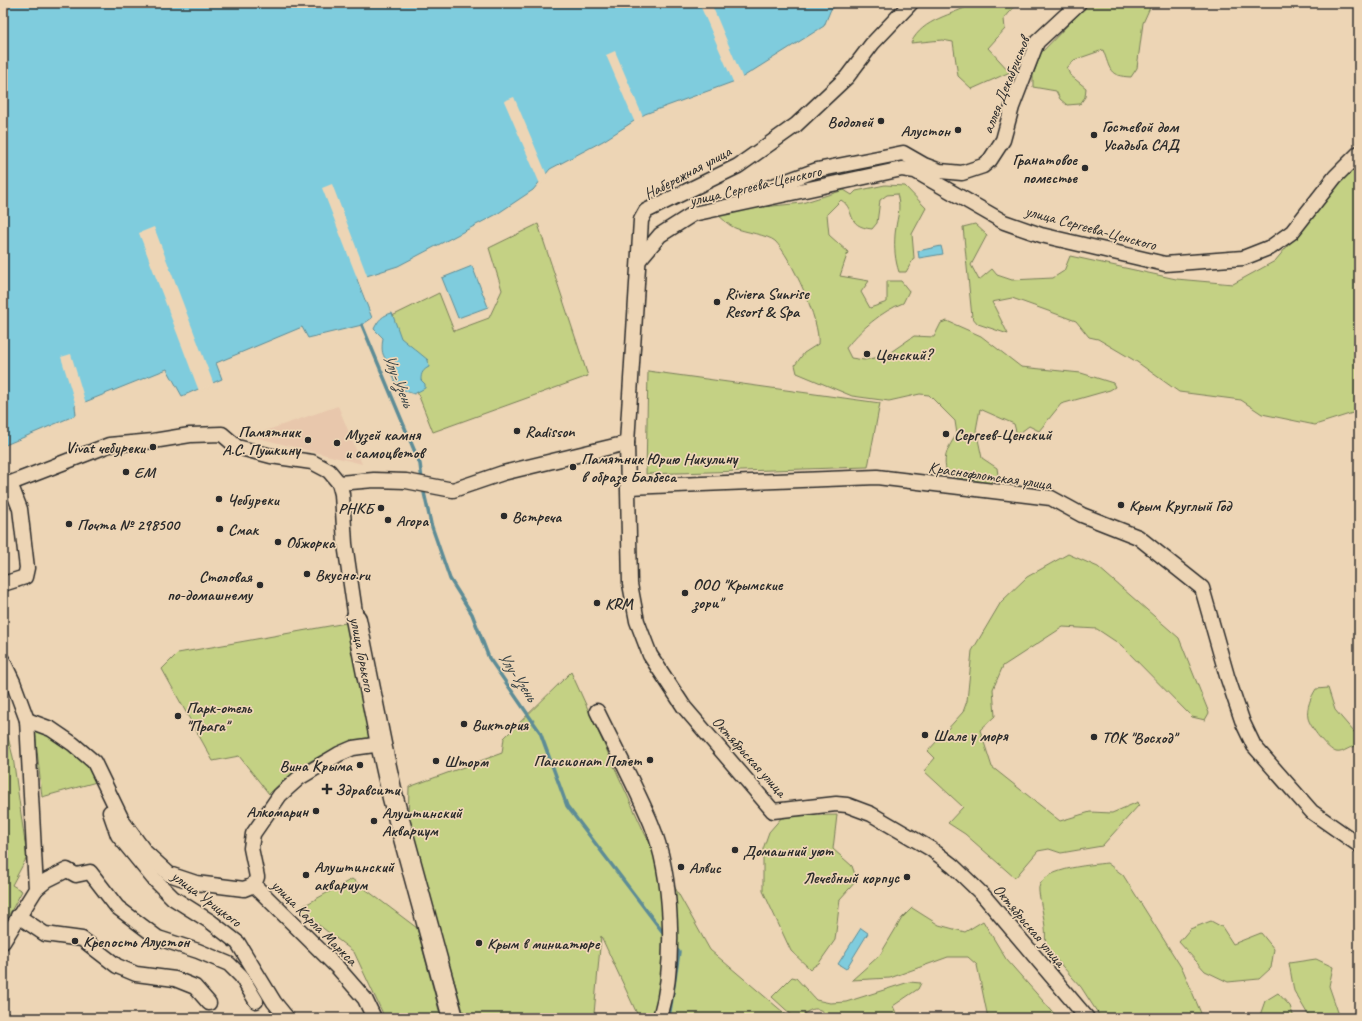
<svg xmlns="http://www.w3.org/2000/svg" width="1362" height="1021" viewBox="0 0 1362 1021" font-family="Caveat,sans-serif">
	<style>
		.built { fill: #e8c7ac }
		.green { fill: #c4d184; stroke: #787e58 }
		.water { fill: #7fccdd; stroke: #5d8c96 }
		.pier { fill: #edd5b5 }
		.lines { fill: none; stroke-linecap: round; stroke-linejoin: round }
		.stream { stroke: #5d8c96; stroke-width: 3.5 }
		.street-casing { stroke: #2b2b2b; stroke-width: 17 }
		.secondary-casing { stroke: #2b2b2b; stroke-width: 23 }
		.street { stroke: #edd5b5; stroke-width: 14 }
		.secondary { stroke: #edd5b5; stroke-width: 20 }
		.poi-dot { fill: #2b2b2b; stroke: #edd5b5; stroke-width: 1.5 }
		.labels { text-anchor: middle; stroke-width: 3.5; stroke-linejoin: round; paint-order: stroke }
		.street-label { font-size: 16px; fill: #2b2b2b; stroke: #edd5b5 }
		.poi-label { font-size: 16px; font-weight: bold; fill: #2b2b2b; stroke: #edd5b5; text-anchor: start }
		.water-label { font-size: 17px; font-style: italic; fill: #384346; stroke: #edd5b5 }
	</style>
	<rect width="100%" height="100%" fill="#edd5b5"/>
	<filter id="ink" filterUnits="userSpaceOnUse"><feTurbulence type="fractalNoise" baseFrequency=".025" numOctaves="2"/><feDisplacementMap in="SourceGraphic" scale="8" xChannelSelector="R" yChannelSelector="G"/><feConvolveMatrix kernelMatrix="1 2 1 2 8 2 1 2 1" color-interpolation-filters="sRGB"/></filter>
	<g filter="url(#ink)">
		<polygon class="built" points="338,406 362,464 250,436"/>
		<g class="green">
			<path d="M974,3h48l-7,3 -11,13 1,10 -17,19 22,24 -38,17 -14,-13 -5,-34 -11,-2 -31,3c12,-25 41,-27 63,-40z"/>
			<path d="M1089,3h63l-9,20 -6,45 -6,9c-23,-1 -20,-7 -28,-27l-29,10 -7,8 3,7 16,13 -1,9 -5,7 -13,1 -7,-6 -4,-8 -23,-4v-12l8,-22z"/>
			<polygon points="1359,165 1359,411 1315,425 1262,414 1241,400 1179,392 1137,362 1098,339 1089,337 1076,321 1012,298 992,302 1008,334 978,324 972,317 963,227 975,224 987,235 971,265 979,280 992,269 997,275 1012,280 1053,278 1064,271 1070,256 1176,279 1233,284 1275,261 1325,201 1332,187"/>
			<path d="M885,185l20,1 21,22 -14,26 2,24 -8,14h-7c-4,-12 -5,-24 -4,-37 1,-16 7,-25 2,-41l-10,1 -7,5 -3,23 -5,6c-28,-3 -15,-19 -31,-29l-14,14 2,21 19,17 -8,24 29,5 -8,11 9,16 17,-6v-21h14l8,10 -6,12c-21,8 -43,27 -57,45l5,10 13,2 21,-4 29,-20 20,1 7,-14 6,-2 34,15 40,31 60,6 32,10 2,4 -5,3 -49,14 -22,27 -10,-5 -12,9 -3,-11 -34,-15 -4,21 6,28 15,10 1,7 -8,8 -32,-5 -11,-5c-5,-16 1,-26 10,-39l-2,-13 -26,-26 -9,-1 -31,7 -37,-5 -55,-23 -2,-8 9,-12 14,-9c3,-22 -27,-87 -43,-103 -7,-6 -31,-9 -40,-13 -7,-3 -12,-9 -17,-13l7,-4 77,-8 42,-13 8,5 4,-4z"/>
			<polygon points="538,224 588,376 433,432 388,318 439,293 454,331 489,318 502,290 489,248"/>
			<polygon points="648,371 880,403 868,467 646,474"/>
			<polygon points="1068,554 1098,567 1179,638 1209,713 1205,720 1192,717 1121,645 1097,629 1063,627 1003,666 993,689 995,716 980,730 992,767 1060,821 1090,812 1112,813 1138,802 1139,805 1102,846 1061,853 1049,849 1038,851 1015,878 965,834 948,823 963,807 924,771 935,758 928,751 963,712 967,701 972,651 1001,602 1027,577"/>
			<path d="M346,623l25,118c-42,5 -72,23 -102,53l-30,-38 -26,5 -51,-92 16,-16z"/>
			<polygon points="571,672 645,834 710,950 790,1018 639,1018 601,936 594,1014 576,1018 465,1018 408,823 409,787 502,753 504,738"/>
			<path d="M1328,688l7,22 19,22 5,-1v16c-9,-3 -15,7 -23,5 -9,-3 -26,-25 -28,-34 -2,-10 3,-21 8,-29z"/>
			<polygon points="3,718 13,757 27,857 12,885 22,891 3,926"/>
			<path d="M35,731c27,6 49,28 65,50l-58,16z"/>
			<polygon points="837,815 833,849 852,866 857,880 840,899 835,940 819,963 810,969 791,951 763,891 763,849 769,832 783,816"/>
			<path d="M1107,863l16,12 60,95 20,48h-102l-20,-31 -36,-40c2,-23 -3,-33 -6,-55 -4,-24 53,-27 68,-29z"/>
			<polygon points="352,879 417,928 441,1018 385,1018 354,952 298,909"/>
			<polygon points="912,908 939,925 965,932 983,921 1006,959 1058,1018 988,1018 977,965 968,957 948,957 890,978 852,980 880,955 902,918"/>
			<polygon points="1211,921 1222,927 1233,944 1261,933 1274,949 1271,968 1259,979 1228,982 1205,971 1179,942 1190,929"/>
			<polygon points="1316,959 1333,967 1329,986 1340,1018 1310,1018 1294,991 1289,963"/>
			<path d="M792,977l4,1 20,22 14,3 16,-1 63,-20 12,1 -3,6 -25,17 5,12c-20,0 -41,2 -60,0 -15,-1 -17,-17 -34,-4l-1,4h-8l-23,-21z"/>
			<polygon points="1278,993 1290,1006 1294,1018 1259,1018 1265,1001"/>
		</g>
		<g class="water">
			<polygon points="3,3 843,3 831,9 824,26 738,80 645,114 603,141 550,169 533,190 497,214 398,266 357,279 372,318 362,325 308,338 302,327 216,363 222,379 182,396 167,369 75,406 76,415 3,446"/>
			<polygon points="941,246 943,254 919,258 918,251"/>
			<polygon points="472,266 488,307 458,318 442,278"/>
			<path d="M392,313l9,25 27,22 1,7c-6,3 -8,6 -8,13l4,4v4l-11,6c-6,-2 -13,-4 -17,-9 -3,-4 -4,-11 -6,-15 -6,-15 -11,-13 -8,-32l-9,-9c4,-9 9,-14 18,-16z"/>
			<polygon points="861,928 868,933 846,969 838,964"/>
		</g>
		<g class="pier">
			<polygon points="705,3 711,3 743,79 738,82 734,84 700,5"/>
			<polygon points="615,51 643,117 635,123 606,55"/>
			<polygon points="514,97 547,175 540,184 504,101"/>
			<polygon points="332,184 368,278 359,281 368,306 322,188"/>
			<polygon points="154,227 214,385 199,391 139,233"/>
			<polygon points="71,354 86,404 77,408 77,409 61,357"/>
		</g>
		<g class="lines">
			<g class="stream">
				<polyline points="362,325 420,464 422,480"/>
				<polyline points="423,488 431,524 450,579 472,614 489,658 540,732 567,806 665,935"/>
				<polyline points="669,1018 679,952 674,946"/>
			</g>
			<defs>
				<g id="street">
					<polyline points="911,3 872,44 847,77 796,125 738,166 646,211 641,220 627,443 630,584 637,621 650,655 684,707 773,811 836,804 847,805 871,814 931,849 953,866 983,895 1087,1018"/>
					<polyline points="749,195 817,170 903,153 924,165 940,171 962,173 983,166 990,160 1003,140 1012,107 1037,42 1079,3"/>
					<polyline points="639,260 660,235 693,214 902,169 915,171 1004,222 1041,235 1165,264 1243,258 1271,247 1292,232 1335,177 1359,153"/>
					<polyline points="339,483 374,480 406,481 453,490 503,473 627,443"/>
					<polyline points="3,486 109,445 153,441 190,435 222,434 237,447 271,456 312,462 329,471 339,483 342,494 345,544 356,619"/>
					<polyline points="629,487 877,477 1051,498 1082,515 1138,537 1202,588 1227,676 1243,723 1254,746 1312,812 1359,845"/>
					<polyline points="3,584 25,577 27,568 20,509 10,483"/>
					<polyline points="3,661 13,682 27,720 36,889 3,942"/>
					<path d="M597,711c18,37 38,74 54,112 22,53 25,140 9,195"/>
					<polyline points="27,720 51,729 73,744 94,762 123,822 145,852 169,874 196,883 244,889 254,885 338,968 365,999 374,1018"/>
					<polyline points="110,812 118,835 153,878 173,898 211,922 238,943 274,1002 287,1018"/>
					<polyline points="254,885 257,877 251,848 253,834 280,795 299,778 339,754 353,748 381,744"/>
					<polyline points="36,889 47,880 67,870 76,875 90,872 117,907 158,938 198,951 229,964 241,976 256,1001"/>
					<polyline points="18,916 45,934 82,939 117,966 136,974 175,979 195,987 209,1003"/>
				</g>
				<polyline id="secondary" points="356,619 381,744 393,798 453,1018"/>
			</defs>
			<use href="#street" class="street-casing"/>
			<use href="#secondary" class="secondary-casing"/>
			<use href="#street" class="street"/>
			<use href="#secondary" class="secondary"/>
		</g>
	</g>
	<g class="poi-dot">
		<circle cx="881" cy="121" r="4"/>
		<circle cx="958" cy="130" r="4"/>
		<circle cx="1094" cy="135" r="4"/>
		<circle cx="1085" cy="168" r="4"/>
		<circle cx="717" cy="302" r="4"/>
		<circle cx="867" cy="354" r="4"/>
		<circle cx="517" cy="431" r="4"/>
		<circle cx="946" cy="434" r="4"/>
		<circle cx="308" cy="440" r="4"/>
		<circle cx="337" cy="443" r="4"/>
		<circle cx="153" cy="447" r="4"/>
		<circle cx="573" cy="467" r="4"/>
		<circle cx="126" cy="472" r="4"/>
		<circle cx="219" cy="499" r="4"/>
		<circle cx="1121" cy="505" r="4"/>
		<circle cx="381" cy="508" r="4"/>
		<circle cx="504" cy="516" r="4"/>
		<circle cx="388" cy="520" r="4"/>
		<circle cx="69" cy="524" r="4"/>
		<circle cx="220" cy="529" r="4"/>
		<circle cx="278" cy="542" r="4"/>
		<circle cx="307" cy="574" r="4"/>
		<circle cx="260" cy="585" r="4"/>
		<circle cx="685" cy="593" r="4"/>
		<circle cx="597" cy="603" r="4"/>
		<circle cx="178" cy="716" r="4"/>
		<circle cx="464" cy="724" r="4"/>
		<circle cx="925" cy="735" r="4"/>
		<circle cx="1094" cy="737" r="4"/>
		<circle cx="650" cy="760" r="4"/>
		<circle cx="436" cy="761" r="4"/>
		<circle cx="360" cy="765" r="4"/>
		<path d="M325 783h4v4h4v4h-4v4h-4v-4h-4v-4h4z"/>
		<circle cx="316" cy="811" r="4"/>
		<circle cx="374" cy="821" r="4"/>
		<circle cx="735" cy="850" r="4"/>
		<circle cx="681" cy="867" r="4"/>
		<circle cx="306" cy="875" r="4"/>
		<circle cx="907" cy="877" r="4"/>
		<circle cx="75" cy="941" r="4"/>
		<circle cx="479" cy="943" r="4"/>
	</g>
	<g class="labels">
		<g class="street-label">
			<text transform="translate(1005 85) rotate(-68)" y="6">аллея Декабристов</text>
			<text transform="translate(687 172) rotate(-28)" y="6">Набережная улица</text>
			<text transform="translate(755 185) rotate(-13)" y="6">улица Сергеева-Ценского</text>
			<text transform="translate(1091 227) rotate(15)" y="6">улица Сергеева-Ценского</text>
			<text transform="translate(990 475) rotate(8)" y="6">Краснофлотская улица</text>
			<text transform="translate(363 654) rotate(79)" y="6">улица Горького</text>
			<text transform="translate(750 756) rotate(48)" y="6">Октябрьская улица</text>
			<text transform="translate(207 898) rotate(37)" y="6">улица Урицкого</text>
			<text transform="translate(315 922) rotate(45)" y="6">улица Карла Маркса</text>
			<text transform="translate(1030 925) rotate(50)" y="6">Октябрьская улица</text>
		</g>
		<g class="poi-label">
			<text x="873" y="127" text-anchor="end">Водолей</text>
			<text x="1102" y="132">Гостевой дом<tspan x="1102" dy="18">Усадьба САД</tspan></text>
			<text x="950" y="136" text-anchor="end">Алустон</text>
			<text x="1077" y="165" text-anchor="end">Гранатовое<tspan x="1077" dy="18">поместье</tspan></text>
			<text x="725" y="299">Riviera Sunrise<tspan x="725" dy="18">Resort &amp; Spa</tspan></text>
			<text x="875" y="360">Ценский?</text>
			<text x="300" y="437" text-anchor="end">Памятник<tspan x="300" dy="18">А.С. Пушкину</tspan></text>
			<text x="525" y="437">Radisson</text>
			<text x="345" y="440">Музей камня<tspan x="345" dy="18">и самоцветов</tspan></text>
			<text x="954" y="440">Сергеев-Ценский</text>
			<text x="145" y="453" text-anchor="end">Vivat чебуреки</text>
			<text x="581" y="464">Памятник Юрию Никулину<tspan x="581" dy="18">в образе Балбеса</tspan></text>
			<text x="134" y="478">ЕМ</text>
			<text x="227" y="505">Чебуреки</text>
			<text x="1129" y="511">Крым Круглый Год</text>
			<text x="373" y="514" text-anchor="end">РНКБ</text>
			<text x="512" y="522">Встреча</text>
			<text x="396" y="526">Агора</text>
			<text x="77" y="530">Почта № 298500</text>
			<text x="228" y="535">Смак</text>
			<text x="286" y="548">Обжорка</text>
			<text x="315" y="580">Вкусно.ru</text>
			<text x="252" y="582" text-anchor="end">Столовая<tspan x="252" dy="18">по-домашнему</tspan></text>
			<text x="693" y="590">ООО "Крымские<tspan x="693" dy="18">зори"</tspan></text>
			<text x="605" y="609">KRM</text>
			<text x="186" y="713">Парк-отель<tspan x="186" dy="18">"Прага"</tspan></text>
			<text x="472" y="730">Виктория</text>
			<text x="933" y="741">Шале у моря</text>
			<text x="1102" y="743">ТОК "Восход"</text>
			<text x="642" y="766" text-anchor="end">Пансионат Полет</text>
			<text x="444" y="767">Шторм</text>
			<text x="352" y="771" text-anchor="end">Вина Крыма</text>
			<text x="335" y="795">Здравсити</text>
			<text x="308" y="817" text-anchor="end">Алкомарин</text>
			<text x="382" y="818">Алуштинский<tspan x="382" dy="18">Аквариум</tspan></text>
			<text x="743" y="856">Домашний уют</text>
			<text x="314" y="872">Алуштинский<tspan x="314" dy="18">аквариум</tspan></text>
			<text x="689" y="873">Алвис</text>
			<text x="899" y="883" text-anchor="end">Лечебный корпус</text>
			<text x="83" y="947">Крепость Алустон</text>
			<text x="487" y="949">Крым в миниатюре</text>
		</g>
		<g class="water-label">
			<text transform="translate(399 380) rotate(68)" y="6">Улу-Узень</text>
			<text transform="translate(518 676) rotate(56)" y="6">Улу-Узень</text>
		</g>
	</g>
	<rect width="1362" height="1021" fill="none" stroke="#edd5b5" stroke-width="16"/>
	<rect x="8" y="8" width="1346" height="1005" fill="none" stroke="#2b2b2b" stroke-width="1.5" filter="url(#ink)"/>
</svg>
